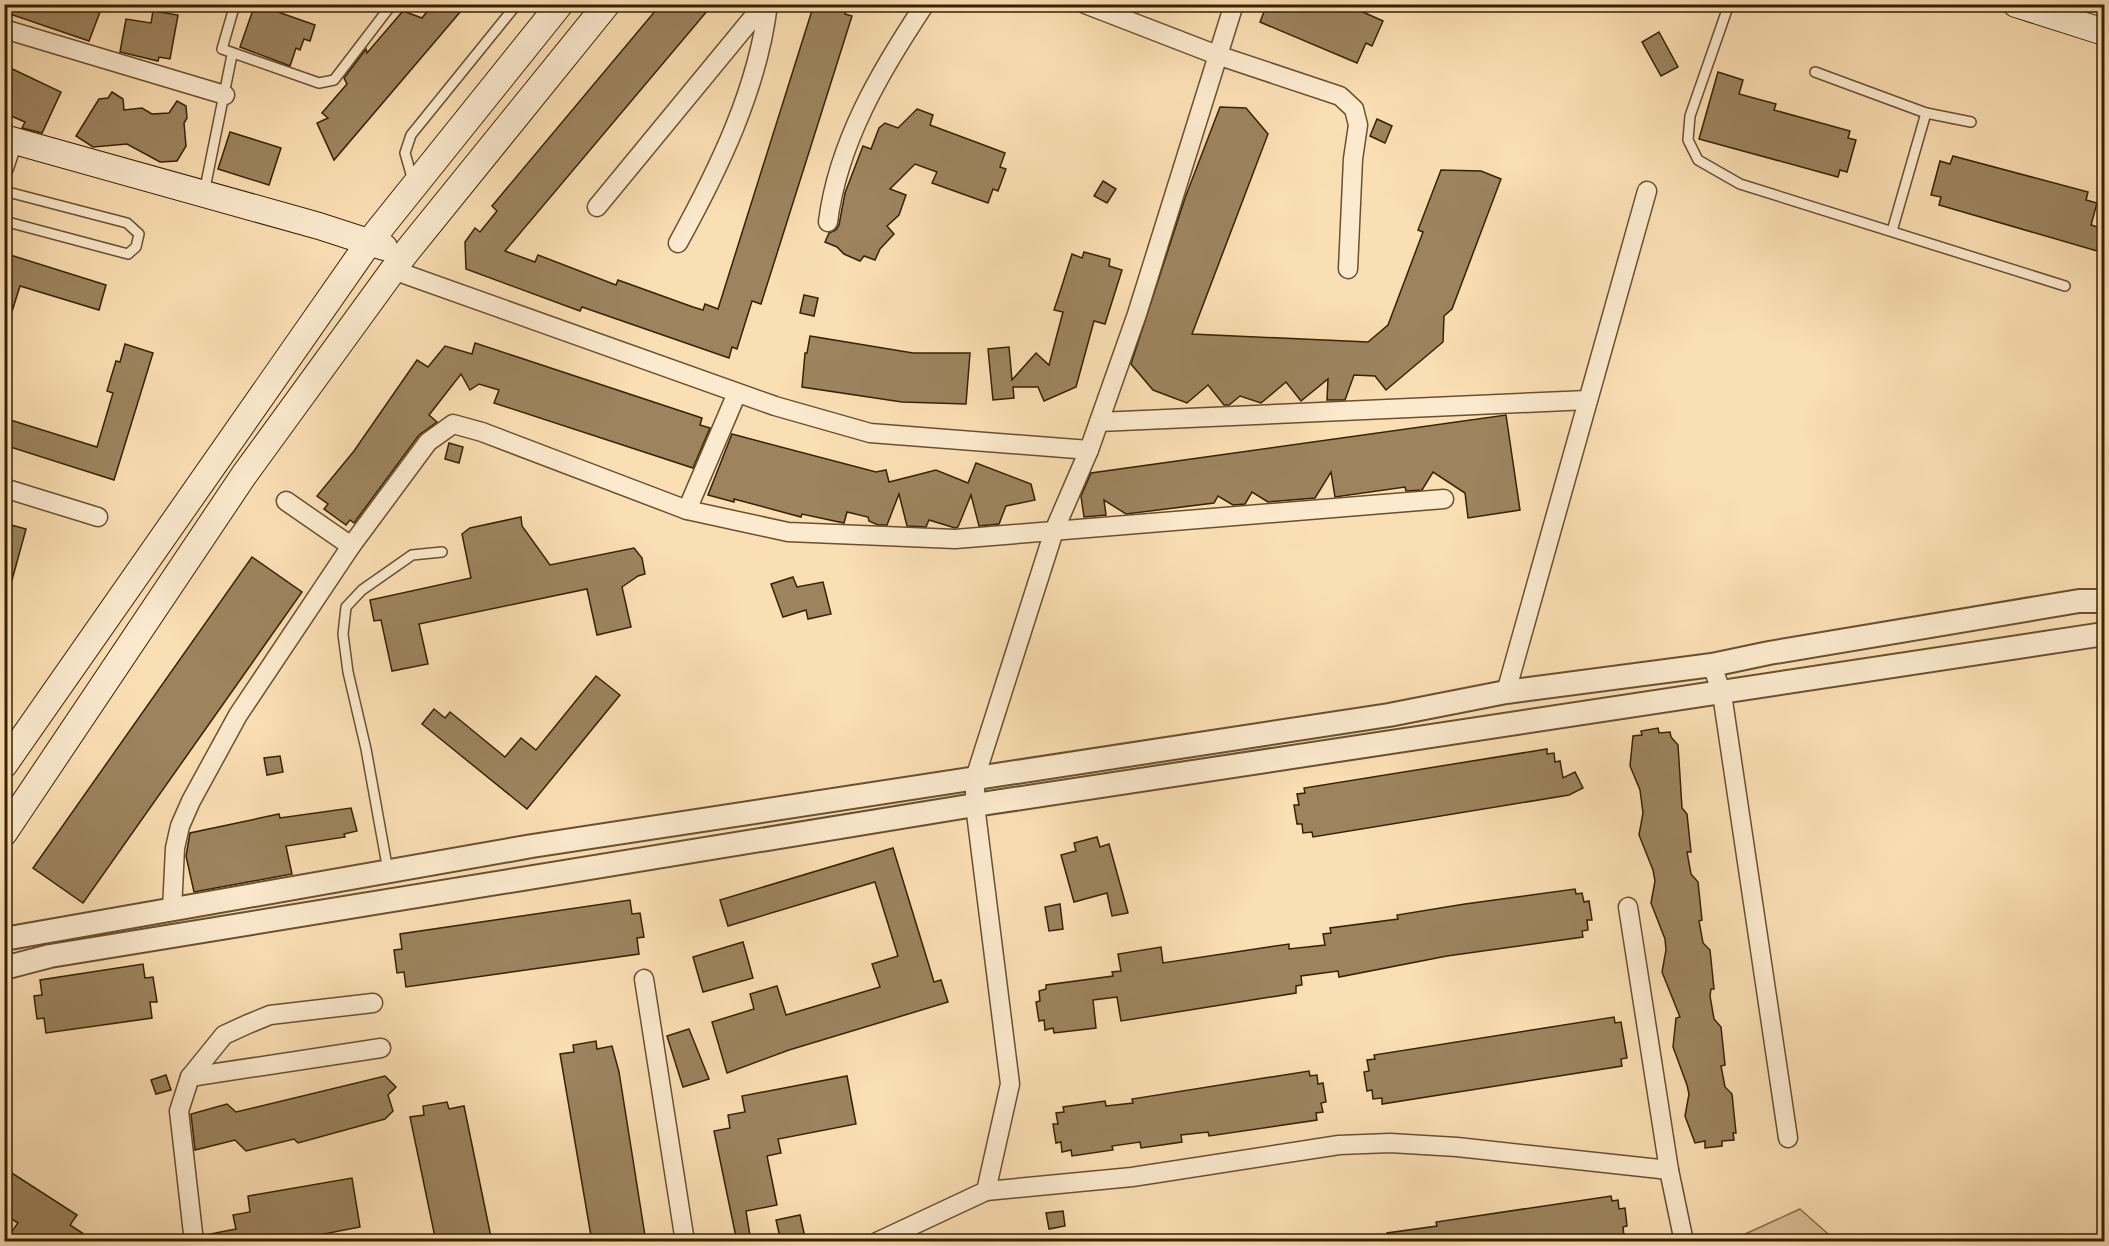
<svg xmlns="http://www.w3.org/2000/svg" width="2109" height="1246" viewBox="0 0 2109 1246" font-family="'Sorts Mill Goudy',serif">
	<style>
		.green { fill: #dabf96; stroke: #89704c; stroke-width: 1.5 }
		.building { fill: #9d845f; stroke: #382102; stroke-width: 1.5 }
		.lines { fill: none; stroke-linecap: round; stroke-linejoin: round }
		.service-casing { stroke: #69502e; stroke-width: 12 }
		.minor-casing { stroke: #69502e; stroke-width: 21 }
		.tertiary-casing { stroke: #69502e; stroke-width: 26 }
		.secondary-casing { stroke: #382102; stroke-width: 28 }
		.service { stroke: #fceace; stroke-width: 9 }
		.minor { stroke: #fceace; stroke-width: 18 }
		.tertiary { stroke: #fceace; stroke-width: 22 }
		.secondary { stroke: #fceace; stroke-width: 26 }
	</style>
	<rect width="100%" height="100%" fill="#fbdfb4"/>
	<filter id="stains"><feTurbulence type="fractalNoise" baseFrequency=".00333" numOctaves="4"/><feColorMatrix values="0 0 0 0 .2 0 0 0 0 .09 0 0 0 0 .02 0 0 0 .5 -.17"/></filter>
	<radialGradient id="worn" r=".72"><stop offset=".6" stop-color="#630" stop-opacity="0"/><stop offset="1" stop-color="#630" stop-opacity=".3"/></radialGradient>
	<polygon class="green" points="1800,1209 1836,1241 1737,1241 1743,1235"/>
	<g class="building">
		<polygon points="4,4 103,4 89,41 4,12"/>
		<polygon points="255,4 280,4 278,12 315,25 310,41 304,39 300,50 296,48 290,66 240,47"/>
		<polygon points="433,4 467,4 334,160 317,123 328,118 322,113 347,84 344,78 366,49 367,53 403,11 422,18"/>
		<polygon points="661,4 713,4 505,251 535,262 538,255 616,285 618,280 693,307 703,310 705,304 718,309 814,4 848,4 845,14 852,16 761,304 752,301 737,349 732,347 729,358 582,307 580,311 466,269 465,242 475,228 480,232 497,211 492,206"/>
		<polygon points="1267,4 1345,4 1383,21 1372,46 1366,43 1357,63 1260,22"/>
		<polygon points="153,11 178,15 170,59 159,57 158,61 120,52 126,19 151,23"/>
		<polygon points="1659,32 1678,67 1661,76 1642,42"/>
		<polygon points="4,65 61,92 42,133 22,128 25,122 4,113"/>
		<polygon points="1718,72 1743,80 1739,94 1776,104 1774,110 1850,131 1848,138 1856,140 1847,172 1840,170 1838,177 1699,139"/>
		<polygon points="112,92 123,99 124,110 142,108 152,114 169,113 177,101 186,106 187,118 184,123 186,146 177,161 160,162 127,144 93,147 76,136 99,99 108,98"/>
		<polygon points="1220,107 1246,108 1268,134 1192,334 1368,342 1388,325 1423,232 1418,230 1441,170 1481,171 1501,179 1452,309 1444,316 1443,342 1386,390 1375,376 1354,375 1345,400 1327,400 1328,379 1301,401 1286,382 1261,403 1240,396 1229,405 1224,405 1208,385 1187,403 1153,390 1131,364 1185,198"/>
		<polygon points="917,109 933,115 930,125 1005,153 1000,167 1006,169 998,191 993,189 988,203 932,183 937,172 915,164 890,189 906,195 899,215 887,226 894,234 880,249 875,260 864,256 860,261 844,254 837,247 825,242 829,233 836,230 839,225 845,193 863,146 871,149 879,128 885,123 898,128"/>
		<polygon points="1377,119 1392,126 1385,143 1370,136"/>
		<polygon points="230,132 281,148 269,185 218,169"/>
		<polygon points="1953,156 2088,192 2086,200 2097,203 2091,225 2104,229 2104,253 1939,205 1941,197 1931,195 1940,161 1950,164"/>
		<polygon points="1103,181 1116,189 1107,203 1094,196"/>
		<polygon points="1084,252 1110,259 1109,266 1122,270 1105,324 1094,321 1076,387 1044,401 1038,387 1013,387 1014,398 993,400 988,349 1009,347 1012,380 1036,353 1049,365 1063,312 1054,310 1060,292 1072,254 1082,258"/>
		<polygon points="4,253 106,285 99,310 20,286 8,324 4,323"/>
		<polygon points="804,295 818,298 814,316 800,313"/>
		<polygon points="810,336 913,353 970,353 966,404 902,402 802,387 805,353 807,353"/>
		<polygon points="475,343 702,418 700,425 710,428 693,468 494,403 499,390 479,384 470,390 461,374 429,415 437,422 419,435 354,523 350,520 346,525 324,509 328,504 317,496 354,451 417,360 428,367 445,346 472,354"/>
		<polygon points="125,344 153,353 114,480 4,445 4,418 97,447 113,393 107,391 116,361 120,362"/>
		<polygon points="1506,415 1520,510 1468,518 1465,493 1433,472 1422,490 1406,491 1405,487 1335,497 1331,472 1315,498 1268,502 1252,492 1245,504 1233,505 1218,496 1214,503 1126,514 1104,500 1106,515 1084,517 1081,496 1091,473"/>
		<polygon points="732,434 876,472 886,470 889,482 936,470 968,483 976,463 1031,484 1035,500 1006,506 999,524 979,526 971,495 958,527 955,528 929,520 926,527 907,526 899,494 887,525 878,525 869,521 868,517 847,512 844,523 802,514 801,517 734,499 734,502 708,495"/>
		<polygon points="449,443 463,447 459,463 445,459"/>
		<polygon points="521,517 522,526 550,565 634,548 642,558 645,574 638,576 622,587 631,627 597,635 587,589 419,624 428,664 392,671 381,620 374,621 370,600 471,578 462,534 470,528"/>
		<polygon points="4,523 26,529 9,591 4,591"/>
		<polygon points="252,557 302,592 83,903 33,868"/>
		<polygon points="793,577 797,587 823,582 831,614 808,619 806,610 783,617 771,584"/>
		<polygon points="596,676 620,695 527,809 422,724 434,709 445,718 450,712 505,757 521,738 536,750"/>
		<polygon points="1658,728 1659,733 1670,732 1671,737 1678,745 1682,808 1687,814 1691,852 1687,852 1691,874 1698,882 1702,920 1699,921 1703,943 1710,950 1714,989 1711,989 1710,996 1714,1019 1721,1027 1725,1065 1721,1066 1725,1087 1732,1094 1736,1133 1733,1133 1734,1140 1722,1141 1722,1146 1705,1148 1705,1141 1695,1143 1685,1116 1689,1094 1687,1085 1673,1047 1676,1018 1680,1017 1662,972 1666,950 1665,939 1651,903 1655,881 1653,870 1639,835 1643,813 1640,790 1630,766 1633,736 1642,735 1641,731"/>
		<polygon points="1547,749 1547,754 1554,753 1555,762 1560,761 1563,778 1575,772 1583,788 1569,795 1313,837 1312,832 1303,833 1302,824 1297,824 1294,805 1299,805 1297,794 1305,793 1304,788"/>
		<polygon points="280,756 283,772 267,775 264,758"/>
		<polygon points="351,808 357,831 344,834 345,837 286,846 292,874 194,892 186,856 190,833 279,814 280,818"/>
		<polygon points="1097,837 1100,847 1109,844 1128,913 1112,916 1107,893 1074,902 1061,855 1076,851 1074,843"/>
		<polygon points="893,848 934,982 941,980 948,1002 789,1050 727,1073 712,1022 754,1009 750,994 777,986 786,1015 880,987 872,964 898,956 875,882 728,926 720,900"/>
		<polygon points="1575,889 1576,894 1582,893 1584,902 1589,901 1592,920 1587,920 1588,930 1582,931 1583,937 1447,956 1339,977 1338,971 1301,976 1302,985 1296,986 1296,993 1121,1021 1117,997 1093,1000 1096,1028 1054,1033 1053,1028 1045,1030 1044,1020 1039,1021 1036,1002 1040,1001 1039,991 1046,989 1046,985 1113,976 1112,972 1121,971 1118,954 1161,947 1163,963 1289,944 1289,949 1325,945 1323,934 1331,933 1330,928 1398,919 1397,915 1465,904"/>
		<polygon points="630,900 632,914 640,913 644,937 637,938 639,954 406,987 404,972 397,973 394,950 402,949 400,934"/>
		<polygon points="1060,904 1063,929 1049,931 1045,907"/>
		<polygon points="743,942 753,978 703,992 693,957"/>
		<polygon points="143,964 145,978 153,977 157,1002 150,1002 152,1018 46,1033 44,1018 37,1019 34,996 42,995 40,980"/>
		<polygon points="1614,1017 1615,1023 1621,1022 1627,1058 1621,1059 1622,1066 1382,1104 1382,1098 1373,1099 1372,1090 1367,1091 1364,1072 1369,1071 1367,1060 1375,1059 1374,1055"/>
		<polygon points="689,1029 709,1079 683,1087 667,1036"/>
		<polygon points="596,1041 597,1049 612,1046 619,1072 646,1242 592,1242 560,1054 574,1052 573,1045"/>
		<polygon points="1309,1071 1310,1076 1317,1075 1318,1084 1323,1083 1326,1102 1321,1103 1323,1112 1316,1113 1317,1120 1209,1136 1208,1132 1181,1135 1182,1142 1141,1148 1140,1142 1112,1146 1113,1150 1072,1156 1071,1150 1062,1152 1061,1142 1056,1143 1053,1124 1058,1124 1056,1113 1064,1112 1063,1107 1105,1101 1106,1106 1133,1103 1132,1099"/>
		<polygon points="166,1075 171,1090 156,1094 151,1080"/>
		<polygon points="385,1076 396,1087 388,1095 393,1111 385,1119 298,1143 294,1139 246,1151 235,1140 195,1150 191,1114 227,1104 236,1112"/>
		<polygon points="847,1076 856,1124 778,1139 781,1153 767,1156 777,1205 746,1211 751,1242 737,1242 714,1131 730,1128 728,1115 745,1112 742,1096"/>
		<polygon points="447,1102 449,1109 464,1106 492,1242 436,1242 410,1117 424,1115 423,1106"/>
		<polygon points="4,1168 77,1215 70,1225 96,1242 20,1242 10,1234 18,1223 4,1214"/>
		<polygon points="352,1178 360,1227 283,1242 210,1242 210,1234 236,1229 233,1215 250,1212 248,1196"/>
		<polygon points="1611,1196 1612,1201 1618,1200 1619,1209 1625,1208 1627,1226 1623,1227 1624,1236 1618,1237 1618,1242 1388,1242 1387,1233 1437,1226 1436,1222"/>
		<polygon points="1063,1211 1065,1226 1049,1229 1046,1213"/>
		<polygon points="800,1215 806,1242 781,1242 776,1220"/>
	</g>
	<g class="lines">
		<defs>
			<g id="service">
				<polyline points="235,4 222,49 319,83 334,80 392,4"/>
				<polyline points="1729,4 1690,116 1688,140 1698,160 1740,184 2065,286"/>
				<polyline points="1815,72 1926,113"/>
				<polyline points="413,181 405,153 411,135 517,4"/>
				<polyline points="4,191 127,223 139,234 136,247 128,254 4,221"/>
				<polyline points="204,193 232,55"/>
				<polyline points="1892,231 1926,113 1971,122"/>
				<polyline points="388,871 366,749 348,672 343,634 346,607 362,590 412,555 442,552"/>
			</g>
			<g id="minor">
				<polyline points="1085,4 1217,55 1340,96 1354,109 1358,125 1353,159 1348,269"/>
				<polyline points="4,29 225,95"/>
				<polyline points="4,168 13,141"/>
				<polyline points="597,207 764,4"/>
				<path d="M828,222c10,-80 53,-152 97,-218"/>
				<path d="M678,243c40,-73 80,-154 90,-239"/>
				<polyline points="393,270 775,406 870,433 1089,450"/>
				<polyline points="1099,422 1588,400"/>
				<polyline points="4,488 98,517"/>
				<polyline points="687,510 788,532 955,539 1444,499"/>
				<polyline points="351,546 428,442 453,424 482,432 687,510 737,393"/>
				<polyline points="1712,665 1722,694 1788,1138"/>
				<polyline points="1506,692 1647,191"/>
				<polyline points="1628,907 1669,1170 1684,1242"/>
				<polyline points="172,910 175,848 180,826 191,801 238,715 351,546 286,501"/>
				<polyline points="644,979 685,1242"/>
				<polyline points="190,1077 381,1048"/>
				<polyline points="986,1191 1132,1177 1339,1145 1390,1143 1457,1147 1669,1170"/>
				<polyline points="194,1242 179,1111 190,1077 224,1035 248,1024 270,1015 373,1003"/>
				<polyline points="877,1242 986,1191 1010,1084 975,805 975,778 1054,531 1089,450 1137,314 1234,4"/>
			</g>
			<g id="tertiary">
				<polyline points="4,939 532,846 1389,715 1506,692 1712,665 1769,653 2079,601 2104,601"/>
				<polyline points="4,968 50,956 975,805 2104,634"/>
			</g>
			<g id="secondary">
				<polyline points="2016,4 2104,32"/>
				<polyline points="4,138 319,226 384,247"/>
				<polyline points="4,765 370,241 560,4"/>
				<polyline points="4,833 244,475 404,255 607,4"/>
			</g>
		</defs>
		<use href="#service" class="service-casing"/>
		<use href="#minor" class="minor-casing"/>
		<use href="#tertiary" class="tertiary-casing"/>
		<use href="#secondary" class="secondary-casing"/>
		<use href="#service" class="service"/>
		<use href="#minor" class="minor"/>
		<use href="#tertiary" class="tertiary"/>
		<use href="#secondary" class="secondary"/>
	</g>
	<rect width="2109" height="1246" fill="none" stroke="#fbdfb4" stroke-width="24"/>
	<rect x="6" y="6" width="2097" height="1234" fill="none" stroke="#382102" stroke-width="3"/>
	<rect x="12" y="12" width="2085" height="1222" fill="none" stroke="#382102" stroke-width="1.5"/>
	<rect width="100%" height="100%" filter="url(#stains)"/>
	<rect width="100%" height="100%" fill="url(#worn)"/>
</svg>
